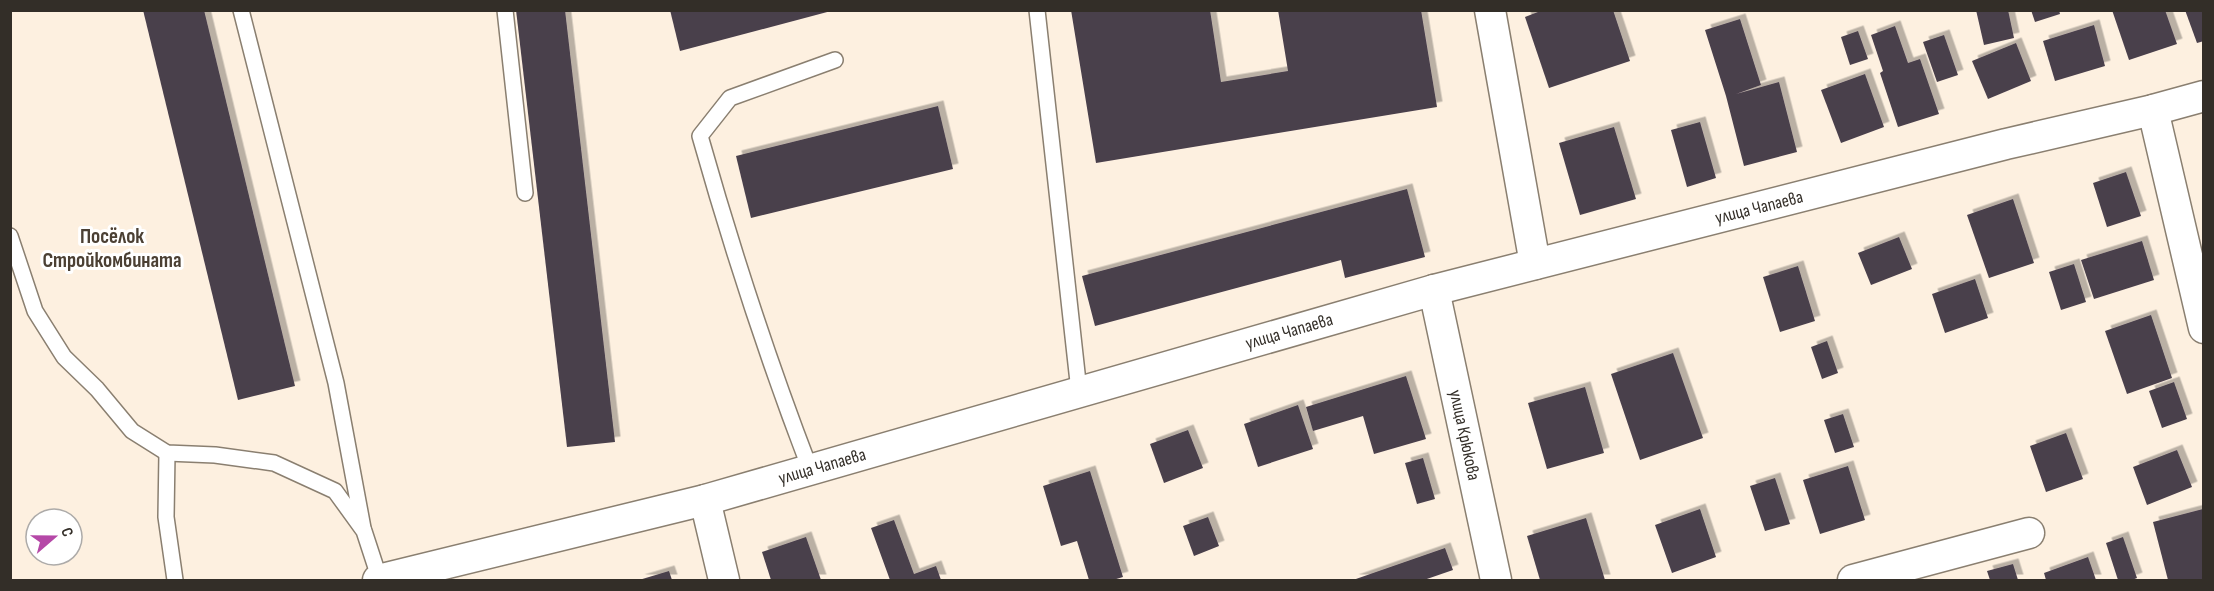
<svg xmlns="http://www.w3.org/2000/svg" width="2214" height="591" viewBox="0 0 2214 591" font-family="'Sofia Sans Condensed',sans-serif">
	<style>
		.building { fill: #4a3f4c; filter: url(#shadow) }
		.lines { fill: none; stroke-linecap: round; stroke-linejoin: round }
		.service-casing { stroke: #8a7f70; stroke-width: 18 }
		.minor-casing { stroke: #8a7f70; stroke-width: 33 }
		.service { stroke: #fff; stroke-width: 15 }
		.minor { stroke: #fff; stroke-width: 30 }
		.labels { text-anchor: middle; stroke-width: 6; stroke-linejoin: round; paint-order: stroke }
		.street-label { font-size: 18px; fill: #332e28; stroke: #fff }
		.quarter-label { font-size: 21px; font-weight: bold; fill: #4b4034; stroke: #fff }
	</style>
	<defs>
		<filter id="shadow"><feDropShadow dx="5.5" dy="-5.5" stdDeviation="0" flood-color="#0004"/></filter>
	</defs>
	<rect width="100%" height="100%" fill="#fdf0e0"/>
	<g class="building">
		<polygon points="143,10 204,10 295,386 238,400"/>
		<polygon points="516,10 565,10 615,442 567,447"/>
		<polygon points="670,10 830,10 831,11 680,51"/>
		<polygon points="1071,10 1210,10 1221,82 1288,71 1278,10 1421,10 1437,107 1096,163"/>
		<polygon points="1543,10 1613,10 1630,61 1549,88 1525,17"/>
		<polygon points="1976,10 2008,10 2014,38 1984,45"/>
		<polygon points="2031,10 2059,10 2060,14 2035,22"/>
		<polygon points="2112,10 2165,10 2177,44 2129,60"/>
		<polygon points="2185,10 2204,10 2204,41 2197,43"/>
		<polygon points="1740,19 1761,85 1736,94 1779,82 1797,152 1744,166 1726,96 1705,30"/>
		<polygon points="2094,25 2105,66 2055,81 2043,41"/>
		<polygon points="1895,26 1908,63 1920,59 1939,114 1898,127 1880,73 1883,71 1871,35"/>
		<polygon points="1858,31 1868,59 1850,65 1841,37"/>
		<polygon points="1944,35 1958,75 1937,82 1923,42"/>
		<polygon points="2016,43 2031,81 1988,99 1972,61"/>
		<polygon points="1865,74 1884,127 1841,143 1821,90"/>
		<polygon points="938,106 953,169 751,218 736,156"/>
		<polygon points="1700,122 1716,178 1687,187 1671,130"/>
		<polygon points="1614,127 1636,199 1580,215 1559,143"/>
		<polygon points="2126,172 2141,216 2107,227 2093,183"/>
		<polygon points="1407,189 1425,257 1345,278 1341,260 1095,326 1082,276"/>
		<polygon points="2013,199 2034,263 1989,278 1967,215"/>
		<polygon points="1899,237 1912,269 1871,285 1858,253"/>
		<polygon points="2142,241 2154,280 2094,299 2081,260"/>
		<polygon points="2074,264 2086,302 2061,310 2049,272"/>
		<polygon points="1798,266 1815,321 1780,332 1763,277"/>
		<polygon points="1975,279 1988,318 1945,333 1932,294"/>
		<polygon points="2151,315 2172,378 2127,394 2105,331"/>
		<polygon points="1827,341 1838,373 1822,379 1811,347"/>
		<polygon points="1673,353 1703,438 1640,460 1611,374"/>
		<polygon points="1406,376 1426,439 1374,454 1363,416 1313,431 1306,407"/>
		<polygon points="2174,382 2187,419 2162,428 2149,391"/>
		<polygon points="1585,387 1604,453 1547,469 1528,403"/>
		<polygon points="1298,405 1313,449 1258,467 1244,424"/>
		<polygon points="1843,414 1854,447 1835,453 1824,420"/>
		<polygon points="1188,430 1203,468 1164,483 1150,444"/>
		<polygon points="2066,433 2083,479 2046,492 2030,446"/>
		<polygon points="2177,450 2192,487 2147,505 2133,467"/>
		<polygon points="1423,458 1435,499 1417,504 1405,463"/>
		<polygon points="1848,466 1865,520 1820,534 1803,480"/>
		<polygon points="1090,471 1123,577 1113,580 1089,580 1077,541 1061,546 1043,486"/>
		<polygon points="1775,478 1790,524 1765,531 1750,486"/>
		<polygon points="1700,509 1716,557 1672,573 1655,525"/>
		<polygon points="2203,509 2204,580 2168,580 2153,522"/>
		<polygon points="1208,517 1219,546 1194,556 1183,526"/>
		<polygon points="1586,518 1605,580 1540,580 1527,536"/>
		<polygon points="894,520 914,574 936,566 941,580 890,580 871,528"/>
		<polygon points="806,537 821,580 771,580 762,552"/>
		<polygon points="2123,537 2137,578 2132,580 2118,580 2106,543"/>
		<polygon points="1445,548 1453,570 1424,580 1353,580"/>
		<polygon points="2088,557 2096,580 2046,580 2044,573"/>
		<polygon points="2013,564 2018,580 1990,580 1987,571"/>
		<polygon points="669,571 672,580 639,580"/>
	</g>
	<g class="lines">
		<defs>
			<g id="service">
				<polyline points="241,10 336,383 363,528"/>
				<polyline points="505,10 525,193"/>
				<polyline points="1037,10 1079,391"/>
				<polyline points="10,236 35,311 64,357 97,389 132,431 167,453 215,455 274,463 335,491 364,531 380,580"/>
				<polyline points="167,453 166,517 175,580"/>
				<path d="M810,469c-42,-109 -78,-220 -110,-333l30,-38 105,-38"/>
			</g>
			<g id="minor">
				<polyline points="1490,10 1535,264"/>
				<polyline points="2153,110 2204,328"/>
				<polyline points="1434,290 1496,580"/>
				<polyline points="705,500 724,580"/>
				<polyline points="378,580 705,500 1434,290 2006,144 2153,110 2204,96"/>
				<polyline points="1853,580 2029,533"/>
			</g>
		</defs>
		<use href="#service" class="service-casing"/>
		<use href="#minor" class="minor-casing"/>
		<use href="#service" class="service"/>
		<use href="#minor" class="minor"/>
	</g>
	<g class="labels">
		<g class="street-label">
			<text transform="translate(1759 207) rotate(-14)" y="6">улица Чапаева</text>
			<text transform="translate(1289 331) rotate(-16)" y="6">улица Чапаева</text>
			<text transform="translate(1465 435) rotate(78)" y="6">улица Крюкова</text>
			<text transform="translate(822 466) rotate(-16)" y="6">улица Чапаева</text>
		</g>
		<g class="quarter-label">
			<text x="112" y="243">Посёлок<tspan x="112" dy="24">Стройкомбината</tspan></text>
		</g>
	</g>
	<rect width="2214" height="591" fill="none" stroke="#332e28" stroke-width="24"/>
	<g transform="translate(54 537) rotate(70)"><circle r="28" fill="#ffffff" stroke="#adaba9" stroke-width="1.5"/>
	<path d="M0-4.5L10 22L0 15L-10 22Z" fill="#b548a7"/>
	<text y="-9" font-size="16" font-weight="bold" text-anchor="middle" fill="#332e28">С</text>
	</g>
</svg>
